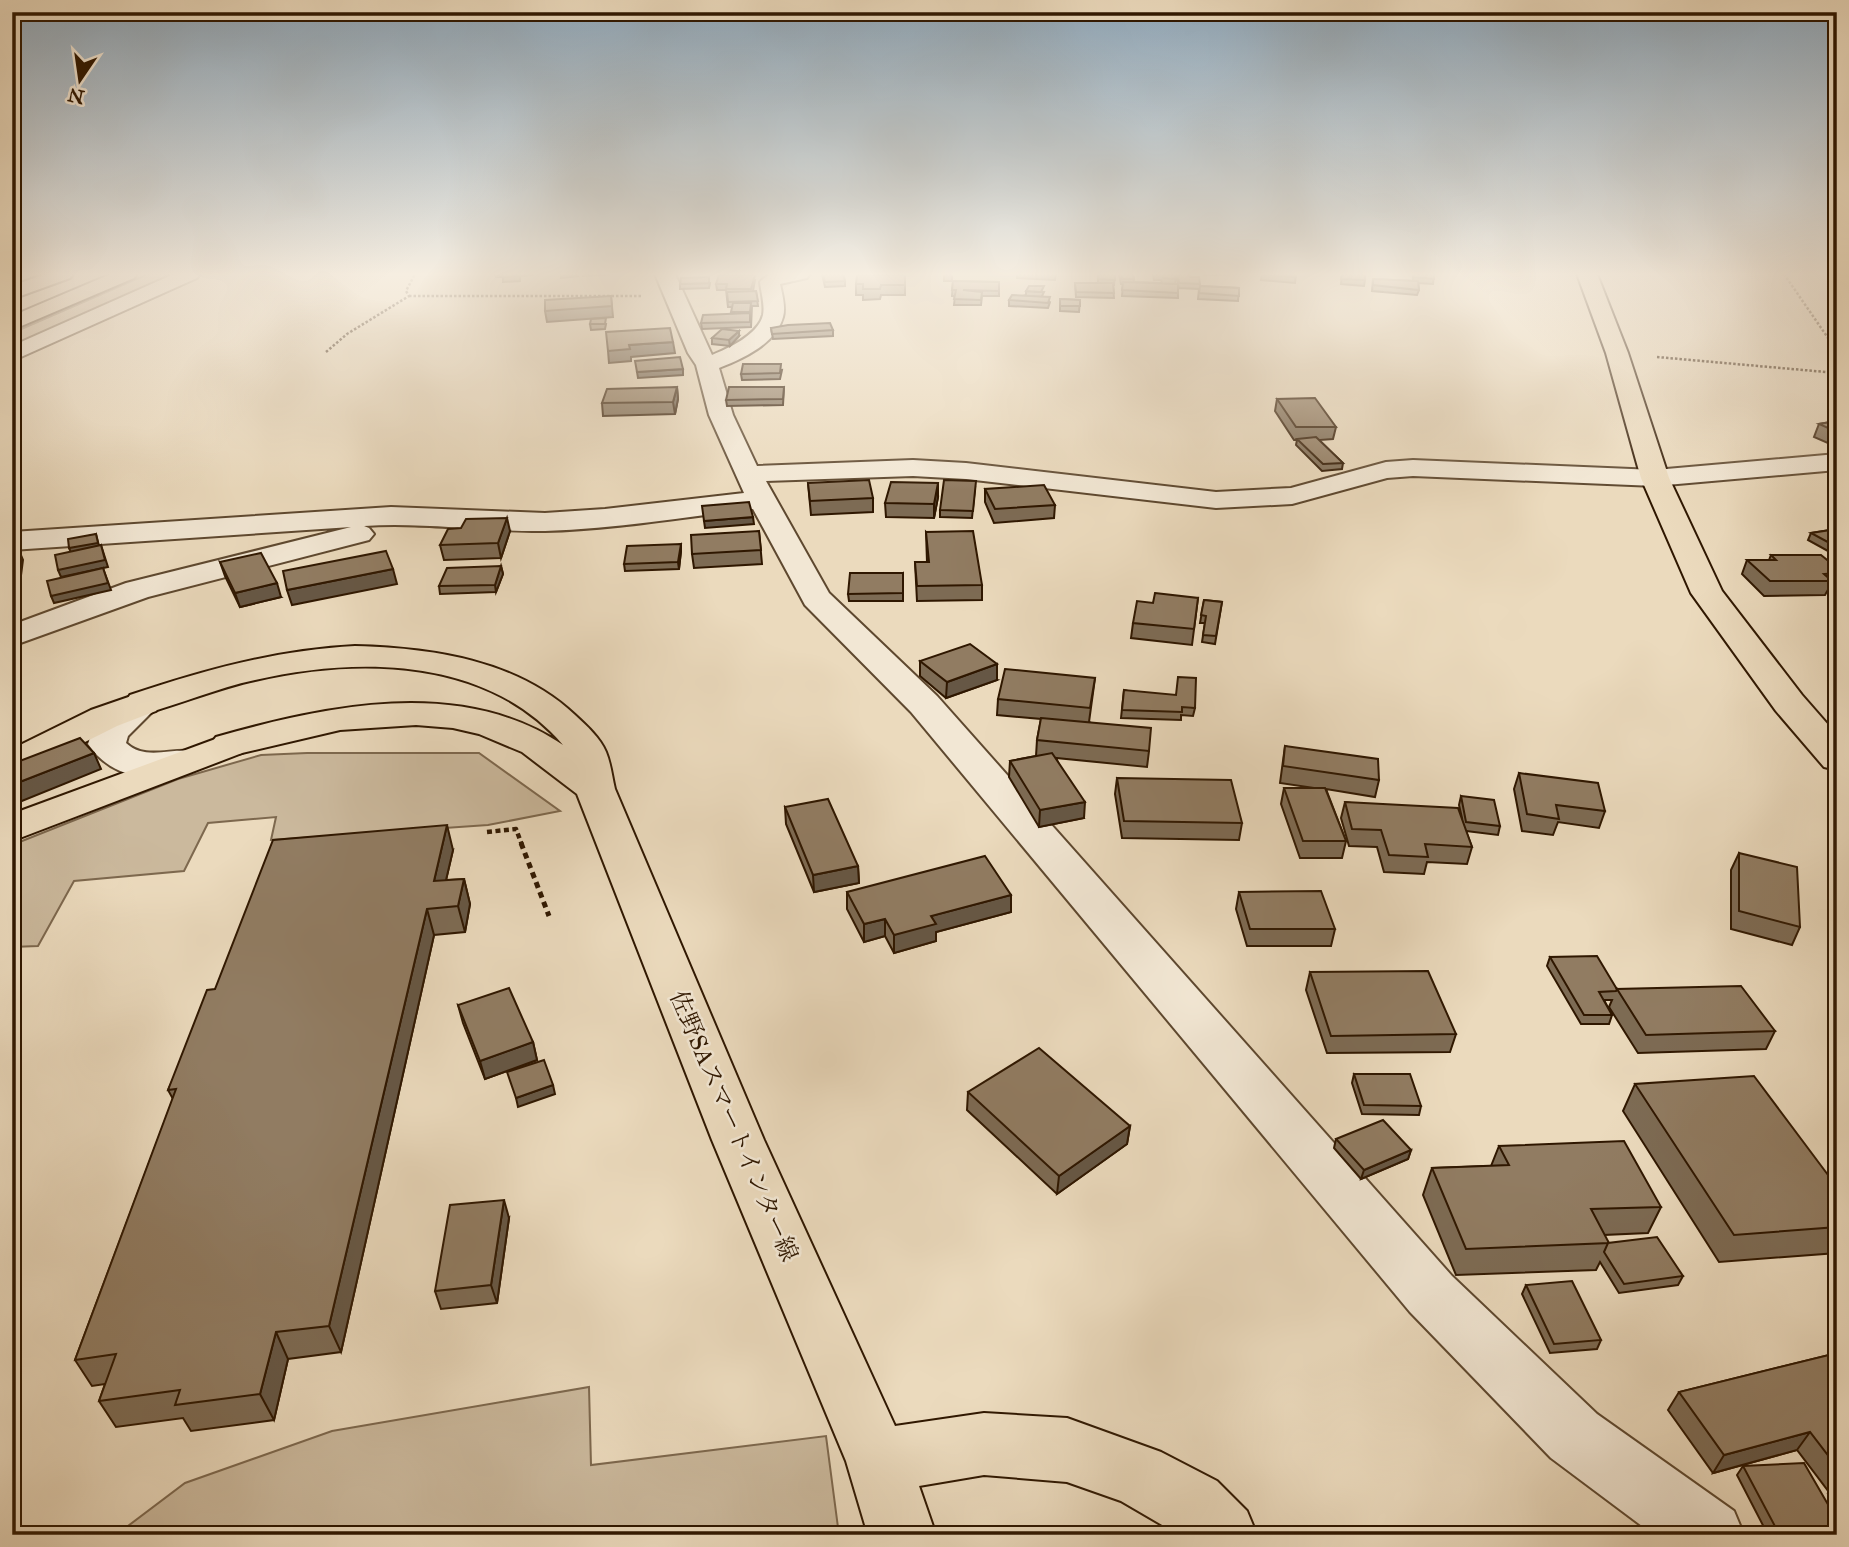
<svg xmlns="http://www.w3.org/2000/svg" width="1849" height="1547" viewBox="0 0 1849 1547" font-family="'IM FELL Great Primer','Noto Serif JP',serif">
	<style>
		.green { fill: #cbb99d; stroke: #7d684e; stroke-width: 2 }
		.lines { fill: none; stroke-linecap: round; stroke-linejoin: round }
		.minor-casing { stroke: #5e482f; stroke-width: 4 }
		.major-casing { stroke: #2f1700; stroke-width: 4 }
		.highway-casing { stroke: #2f1700; stroke-width: 4 }
		.path-far2 { stroke: #2f1700; stroke-width: 2.5; stroke-dasharray: 2.5 2; stroke-linecap: butt }
		.path-far1 { stroke: #2f1700; stroke-width: 4.5; stroke-dasharray: 5 3.5; stroke-linecap: butt }
		.path { stroke: #2f1700; stroke-width: 5; stroke-dasharray: 6 4.5; stroke-linecap: butt }
		.minor { fill: #f2e7d4; fill-rule: evenodd }
		.major { fill: #ebdabd; fill-rule: evenodd }
		.highway { fill: #ebdabd; fill-rule: evenodd }
		.wall { fill: #7d6b54; stroke: #2f1700; stroke-width: 2 }
		.shaded-wall { fill: #665745; stroke: #2f1700; stroke-width: 2 }
		.building { fill: #917c62; stroke: #2f1700; stroke-width: 2 }
		.labels { text-anchor: middle; stroke-width: 5; stroke-linejoin: round; paint-order: stroke }
		.near-street-label { font-size: 24px; fill: #2f1700; stroke: #f2e7d4 }
	</style>
	<rect width="100%" height="100%" fill="#ebdabd"/>
	<filter id="stains"><feTurbulence type="fractalNoise" baseFrequency=".00286" numOctaves="4"/><feColorMatrix values="0 0 0 0 .2 0 0 0 0 .09 0 0 0 0 .02 0 0 0 .5 -.17"/></filter>
	<radialGradient id="worn" r=".72"><stop offset=".6" stop-color="#630" stop-opacity="0"/><stop offset="1" stop-color="#630" stop-opacity=".3"/></radialGradient>
	<g class="green">
		<polygon points="148,274 183,274 12,350 12,333"/>
		<polygon points="307,753 479,753 560,811 488,825 271,840 276,817 208,823 184,871 74,881 38,946 12,947 12,845 178,779 261,755"/>
		<polygon points="589,1387 591,1465 826,1436 839,1535 116,1535 185,1483 332,1431"/>
	</g>
	<g class="lines">
		<defs>
			<g id="minor">
				<polygon points="174,274 200,274 197,278 12,361 12,346"/>
				<path d="M655,274h20l37,81c17,-7 46,-20 51,-40 2,-10 -2,-23 -3,-33 10,-13 34,-8 50,-8l-3,4 -27,6c2,10 6,23 3,33 -7,27 -41,42 -64,51l14,47 24,51 156,-6 53,3 250,29 75,-4 95,-26 27,-2 242,10 182,-16v16l-182,16 -242,-10 -26,2 -95,26 -76,4 -250,-29 -53,-3 -147,5 63,112 108,103 515,580 145,138 137,97 10,24h-90l-103,-77 -141,-146 -499,-600 -106,-107 -52,-96c-69,8 -138,20 -208,22 -60,1 -121,-9 -181,-5l5,2 5,6 -5,6 -221,57 -136,49v-21l114,-42 225,-56 -339,23v-18l379,-25 154,6 60,-4 139,-16 -35,-78 -13,-50 -8,-12z"/>
				<path d="M143,692l13,3 5,8 -33,33 -2,7c20,19 48,3 72,9l6,8 -6,8c-43,11 -81,17 -110,-24 7,-23 32,-46 55,-52z"/>
			</g>
			<g id="major">
				<polygon points="1577,274 1597,274 1628,353 1669,478 1722,591 1802,695 1837,735 1837,770 1824,767 1776,711 1691,593 1641,478 1606,353"/>
				<path d="M355,646c77,2 162,14 220,69 12,11 25,23 31,37 5,12 6,25 9,37l149,351 131,286 89,-13 83,5 94,34 56,29 30,30 10,24h-81l-7,-6 -48,-28 -54,-19 -83,-7 -65,11 17,49h-68l-22,-74 -134,-321 -135,-346 -55,-42 -43,-18 -26,-6 -37,-3 -76,5 -111,26 -13,-3 -6,-8 6,-8c109,-31 245,-61 347,8 -75,-88 -204,-89 -308,-65 -38,8 -74,24 -112,34l-13,-3 -5,-8 5,-8c74,-25 147,-45 225,-49z"/>
			</g>
			<g id="highway">
				<polygon points="45,274 73,274 70,278 12,299 12,286"/>
				<polygon points="111,274 137,274 134,278 12,330 12,316"/>
				<polygon points="143,692 156,695 161,703 156,711 117,726 25,772 12,775 12,749 91,710"/>
				<polygon points="229,734 242,737 248,745 242,753 12,841 12,814"/>
			</g>
		</defs>
		<use href="#minor" class="minor-casing"/>
		<use href="#major" class="major-casing"/>
		<use href="#highway" class="highway-casing"/>
		<g class="path-far2">
			<polyline points="1784,274 1837,351"/>
			<polyline points="409,296 642,296"/>
			<polyline points="326,352 347,334 409,296 406,291 415,274"/>
			<polyline points="1657,357 1837,373"/>
		</g>
		<polyline class="path-far1" points="487,832 516,829 522,845"/>
		<polyline class="path" points="521,843 549,916"/>
		<use href="#minor" class="minor"/>
		<use href="#major" class="major"/>
		<use href="#highway" class="highway"/>
	</g>
	<g class="wall">
		<polygon points="495,274 533,274 533,275 520,276 520,281 503,282 503,277 496,277"/>
		<polygon points="822,274 843,274 845,281 845,286 825,287"/>
		<rect x="944" y="274" width="8" height="7"/>
		<polygon points="1017,274 1056,274 1055,280 1017,278"/>
		<polygon points="1098,274 1115,274 1114,285 1113,285 1114,298 1076,297 1075,283 1098,283"/>
		<polygon points="1119,274 1133,274 1134,282 1162,283 1161,280 1154,280 1153,274 1174,274 1176,279 1175,284 1178,284 1177,274 1189,274 1190,277 1200,284 1200,286 1239,288 1238,301 1198,299 1199,289 1179,288 1178,285 1178,298 1122,296 1123,284 1121,284"/>
		<polygon points="1203,274 1243,274 1204,275"/>
		<polygon points="1262,274 1296,274 1295,283 1261,280"/>
		<polygon points="1342,274 1365,280 1364,286 1341,284"/>
		<polygon points="1413,274 1434,274 1433,284 1418,283 1419,290 1417,295 1372,291 1373,279 1413,281"/>
		<polygon points="905,275 905,295 881,295 880,299 863,300 863,295 856,295 856,284"/>
		<polygon points="755,280 753,291 756,291 758,306 752,306 751,327 702,329 701,323 732,314 732,307 728,307 726,290 717,290 716,284"/>
		<polygon points="953,281 999,282 999,296 982,296 981,305 954,305 955,296 952,296"/>
		<polygon points="710,283 709,288 680,289 680,284"/>
		<polygon points="1026,291 1044,292 1042,296 1050,302 1048,308 1009,306 1009,300 1026,295"/>
		<polygon points="1060,299 1080,300 1079,312 1060,311"/>
		<polygon points="590,324 606,324 605,329 591,330"/>
		<polygon points="771,328 833,330 833,336 773,339"/>
		<polygon points="739,336 730,346 712,344 712,338"/>
		<polygon points="782,370 780,379 742,380 741,374"/>
		<polygon points="677,387 678,399 675,414 603,416 602,403"/>
		<polygon points="784,387 783,405 727,406 726,400"/>
		<polygon points="1277,399 1336,427 1333,439 1319,440 1343,463 1342,469 1322,471 1296,445 1297,440 1294,440 1275,411"/>
		<polygon points="1837,421 1837,447 1814,437 1819,424"/>
		<polygon points="808,483 873,498 873,512 811,515"/>
		<polygon points="975,488 972,518 940,517 940,510"/>
		<polygon points="985,489 1055,505 1054,518 994,523 985,502"/>
		<polygon points="938,497 934,518 886,517 885,503"/>
		<polygon points="1837,529 1837,556 1808,540 1811,533"/>
		<polygon points="510,531 501,558 444,560 440,545"/>
		<polygon points="759,531 762,564 694,568 692,554"/>
		<polygon points="926,532 982,585 982,600 917,601 915,562 927,562"/>
		<polygon points="681,544 681,551 679,569 625,571 624,564"/>
		<polygon points="1771,555 1837,568 1836,588 1829,588 1825,595 1764,596 1742,574 1747,560 1769,560"/>
		<polygon points="220,562 281,597 240,607 225,576"/>
		<polygon points="501,566 503,574 496,592 440,594 439,586"/>
		<polygon points="903,573 903,601 849,601 848,594"/>
		<polygon points="1198,598 1192,645 1131,638 1133,623 1153,603"/>
		<polygon points="1204,600 1222,602 1215,644 1202,642 1205,623 1200,623"/>
		<polygon points="920,661 997,680 946,698 920,676"/>
		<polygon points="1095,678 1089,722 1149,751 1147,767 1056,758 1084,818 1039,827 1009,777 1010,761 1036,756 1037,740 1041,719 997,715 998,699"/>
		<polygon points="1124,690 1195,708 1193,716 1181,715 1181,720 1121,718"/>
		<polygon points="1285,746 1379,780 1375,797 1326,789 1346,841 1342,858 1300,858 1281,804 1284,788 1314,788 1280,783"/>
		<polygon points="1519,773 1605,811 1599,828 1558,822 1553,835 1522,831 1514,789"/>
		<polygon points="1117,778 1242,823 1239,840 1122,838 1115,794"/>
		<polygon points="1461,796 1500,826 1498,835 1466,831 1472,847 1467,864 1427,862 1424,874 1384,872 1377,847 1349,846 1341,818 1345,802 1462,818 1459,805"/>
		<polygon points="785,807 858,866 859,883 814,892 786,824"/>
		<polygon points="453,850 446,880 464,879 470,904 465,932 434,935 341,1352 288,1359 274,1420 191,1431 183,1418 116,1427 99,1401 105,1384 92,1386 75,1360 173,1099 168,1090 215,989"/>
		<polygon points="1739,853 1800,927 1792,945 1731,929 1731,870"/>
		<polygon points="847,892 1011,895 1011,912 936,932 936,941 894,953 885,936 864,942 847,909"/>
		<polygon points="1239,892 1335,929 1331,946 1247,946 1236,909"/>
		<polygon points="1550,957 1617,989 1775,1031 1766,1049 1638,1053 1609,1007 1612,1000 1604,1000 1612,1015 1609,1024 1581,1024 1547,966"/>
		<polygon points="1310,972 1456,1034 1450,1052 1327,1053 1306,990"/>
		<polygon points="458,1005 533,1042 537,1060 485,1079 463,1023"/>
		<polygon points="1354,1074 1421,1106 1419,1115 1362,1114 1352,1083"/>
		<polygon points="1635,1084 1834,1183 1837,1183 1837,1253 1719,1262 1623,1111"/>
		<polygon points="968,1092 1130,1126 1127,1144 1057,1194 967,1110"/>
		<polygon points="1837,1110 1837,1124 1832,1117"/>
		<polygon points="1336,1139 1411,1150 1408,1159 1361,1179 1334,1148"/>
		<polygon points="1499,1146 1661,1207 1648,1233 1604,1235 1608,1243 1683,1276 1678,1285 1619,1293 1600,1262 1596,1270 1456,1275 1423,1195 1432,1168 1491,1166"/>
		<polygon points="509,1218 497,1303 441,1309 435,1291"/>
		<polygon points="1526,1285 1601,1340 1597,1349 1550,1353 1522,1294"/>
		<polygon points="1837,1353 1837,1490 1829,1492 1797,1450 1713,1473 1668,1410 1679,1392"/>
		<polygon points="1743,1466 1837,1520 1837,1531 1834,1535 1768,1535 1737,1475"/>
	</g>
	<g class="shaded-wall">
		<polygon points="561,274 578,274 578,276 561,278"/>
		<polygon points="583,274 615,274 583,276"/>
		<polygon points="611,296 613,317 547,322 545,311"/>
		<polygon points="739,331 739,336 730,346 729,340"/>
		<polygon points="673,342 675,353 631,357 631,361 609,363 608,351 629,345"/>
		<polygon points="683,369 683,375 638,378 637,372"/>
		<polygon points="677,387 678,399 675,414 673,402"/>
		<polygon points="938,483 938,497 934,518 934,504"/>
		<polygon points="753,517 754,524 705,528 704,521"/>
		<polygon points="507,518 510,531 501,558 498,543"/>
		<polygon points="96,534 100,550 72,555 69,548"/>
		<polygon points="681,544 681,551 679,569 678,562"/>
		<polygon points="101,545 108,567 61,577 58,570"/>
		<polygon points="17,546 23,560 20,583 12,584 12,569"/>
		<polygon points="501,566 503,574 496,592 495,585"/>
		<polygon points="103,568 111,590 54,603 51,596"/>
		<polygon points="393,569 397,584 292,605 287,590"/>
		<polygon points="277,583 281,597 240,607 235,593"/>
		<polygon points="997,664 997,680 946,698 947,682"/>
		<polygon points="94,753 101,769 12,805 12,785"/>
		<polygon points="1085,802 1084,818 1039,827 1040,810"/>
		<polygon points="447,825 453,850 440,906 434,881"/>
		<polygon points="858,866 859,883 814,892 813,875"/>
		<polygon points="464,879 470,904 465,932 458,906"/>
		<polygon points="1011,895 1011,912 936,932 936,941 894,953 894,935 931,916"/>
		<polygon points="427,909 434,935 341,1352 329,1326"/>
		<polygon points="885,919 885,936 864,942 864,924"/>
		<polygon points="533,1042 537,1060 485,1079 480,1061"/>
		<polygon points="553,1085 555,1094 518,1107 516,1098"/>
		<polygon points="1130,1126 1127,1144 1057,1194 1059,1176"/>
		<polygon points="1411,1150 1408,1159 1361,1179 1364,1170"/>
		<polygon points="504,1200 509,1218 497,1303 491,1285"/>
		<polygon points="276,1332 288,1359 274,1420 260,1394"/>
		<polygon points="1810,1432 1797,1450 1713,1473 1724,1455"/>
		<polygon points="1837,1482 1837,1490 1829,1492"/>
	</g>
	<g class="building">
		<polygon points="503,274 519,274 519,276 502,277"/>
		<polygon points="823,274 843,274 845,281 825,282"/>
		<polygon points="1098,274 1115,274 1115,280 1098,279"/>
		<polygon points="1121,274 1133,274 1134,279 1122,279"/>
		<polygon points="1155,274 1174,274 1176,279 1163,278 1162,274"/>
		<polygon points="1178,274 1189,274 1190,277 1199,277 1200,284 1179,283"/>
		<polygon points="1262,274 1296,274 1296,277 1262,275"/>
		<polygon points="1342,274 1365,274 1365,280 1341,279"/>
		<polygon points="1414,274 1434,274 1434,279 1414,277"/>
		<polygon points="719,275 755,275 751,289 726,289 727,284 716,284"/>
		<polygon points="857,275 905,275 905,285 881,285 880,289 863,289 863,284 856,284"/>
		<polygon points="709,277 709,283 680,284 681,278"/>
		<polygon points="1373,279 1418,281 1419,290 1373,285"/>
		<polygon points="953,281 999,282 999,291 963,290 982,292 981,300 954,299 956,290 952,290"/>
		<polygon points="1123,282 1178,284 1178,293 1122,290"/>
		<polygon points="1075,283 1113,283 1114,293 1076,292"/>
		<polygon points="1029,286 1044,286 1041,292 1026,291"/>
		<polygon points="1200,286 1239,288 1239,296 1199,293"/>
		<polygon points="756,291 758,301 728,302 727,292"/>
		<polygon points="1012,295 1050,297 1048,303 1009,300"/>
		<polygon points="611,296 612,306 545,311 545,300"/>
		<polygon points="1060,299 1080,300 1080,306 1060,306"/>
		<polygon points="733,303 751,303 750,312 731,312"/>
		<polygon points="750,313 750,322 701,323 703,315"/>
		<polygon points="606,318 605,324 590,324 591,319"/>
		<polygon points="830,323 833,330 772,334 771,328 788,325"/>
		<polygon points="670,328 673,342 629,345 630,349 608,351 606,332"/>
		<polygon points="722,329 739,331 729,340 712,338"/>
		<polygon points="680,357 683,369 637,372 635,361"/>
		<polygon points="743,364 781,364 780,373 741,374"/>
		<polygon points="677,387 673,402 602,403 607,389"/>
		<polygon points="729,387 784,387 783,399 726,400"/>
		<polygon points="1315,398 1336,427 1296,427 1277,399"/>
		<polygon points="1837,421 1837,432 1819,424"/>
		<polygon points="1316,437 1343,463 1323,464 1297,439"/>
		<polygon points="869,480 873,498 810,501 808,483"/>
		<polygon points="944,480 976,481 973,511 940,510"/>
		<polygon points="891,482 938,483 934,504 885,503"/>
		<polygon points="1044,485 1055,505 995,509 985,489"/>
		<polygon points="749,502 753,517 704,521 702,506"/>
		<polygon points="507,518 498,543 440,545 448,529 461,528 466,519"/>
		<polygon points="1837,529 1837,547 1811,533"/>
		<polygon points="759,531 761,550 692,554 691,535"/>
		<polygon points="973,531 982,585 917,586 915,562 929,562 926,532"/>
		<polygon points="96,534 98,543 69,548 68,539"/>
		<polygon points="681,544 678,562 624,564 627,546"/>
		<polygon points="101,545 105,560 58,570 55,555"/>
		<polygon points="17,546 13,568 12,569 12,547"/>
		<polygon points="386,551 393,569 287,590 283,571"/>
		<polygon points="261,553 277,583 235,593 220,562"/>
		<polygon points="1771,555 1821,555 1837,568 1837,573 1824,574 1832,581 1770,581 1747,560 1776,560"/>
		<polygon points="501,566 495,585 439,586 447,568"/>
		<polygon points="103,568 108,583 51,596 47,581"/>
		<polygon points="850,573 903,573 903,593 848,594"/>
		<polygon points="1155,593 1198,598 1194,629 1133,623 1137,601 1153,603"/>
		<polygon points="1204,600 1222,602 1216,636 1203,635 1206,616 1201,615"/>
		<polygon points="970,644 997,664 947,682 920,661"/>
		<polygon points="1005,669 1095,678 1090,708 998,699"/>
		<polygon points="1178,677 1196,678 1195,708 1182,707 1182,712 1122,710 1124,690 1176,695"/>
		<polygon points="1041,718 1151,728 1149,751 1037,740"/>
		<polygon points="80,738 94,753 12,785 12,764"/>
		<polygon points="1285,746 1378,759 1379,780 1283,766"/>
		<polygon points="1052,753 1085,802 1040,810 1010,761"/>
		<polygon points="1519,773 1598,783 1605,811 1556,805 1559,819 1527,814"/>
		<polygon points="1117,778 1231,780 1242,823 1124,821"/>
		<polygon points="1284,788 1325,788 1346,841 1303,841"/>
		<polygon points="1461,796 1494,800 1500,826 1466,822"/>
		<polygon points="828,799 858,866 813,875 785,807"/>
		<polygon points="1345,802 1458,808 1472,847 1425,844 1428,857 1389,855 1381,830 1352,829"/>
		<polygon points="447,825 434,881 464,879 458,906 427,909 329,1326 276,1332 260,1394 175,1405 180,1390 99,1401 116,1354 75,1360 176,1089 168,1090 207,990 215,989 273,840"/>
		<polygon points="1739,853 1797,867 1800,927 1739,911"/>
		<polygon points="985,856 1011,895 931,916 936,924 894,935 885,919 864,924 847,892"/>
		<polygon points="1321,891 1335,929 1250,929 1239,892"/>
		<polygon points="1597,956 1618,991 1617,989 1616,991 1599,992 1612,1015 1584,1015 1550,957"/>
		<polygon points="1428,971 1456,1034 1331,1036 1310,972"/>
		<polygon points="1741,986 1775,1031 1646,1035 1617,989"/>
		<polygon points="509,988 533,1042 480,1061 458,1005"/>
		<polygon points="1039,1048 1130,1126 1059,1176 968,1092"/>
		<polygon points="544,1060 553,1085 516,1098 507,1072"/>
		<polygon points="1354,1074 1410,1074 1421,1106 1364,1105"/>
		<polygon points="1754,1076 1837,1187 1837,1227 1734,1235 1635,1084"/>
		<polygon points="1383,1120 1411,1150 1364,1170 1336,1139"/>
		<polygon points="1624,1141 1661,1207 1591,1209 1609,1243 1466,1249 1432,1168 1509,1165 1499,1146"/>
		<polygon points="504,1200 491,1285 435,1291 450,1205"/>
		<polygon points="1657,1237 1683,1276 1624,1284 1604,1252 1608,1243"/>
		<polygon points="1572,1281 1601,1340 1554,1344 1526,1285"/>
		<polygon points="1837,1353 1837,1467 1810,1432 1724,1455 1679,1392"/>
		<polygon points="1804,1463 1837,1520 1837,1527 1777,1530 1743,1466"/>
	</g>
	<linearGradient id="sky" x2="0" y2="1"><stop stop-color="#8fa9bd"/><stop offset="0.56" stop-color="#f6eee1"/><stop offset="1" stop-color="#f6eee1" stop-opacity="0"/></linearGradient>
	<rect width="1849" height="490" fill="url(#sky)"/>
	<g class="labels">
		<g class="near-street-label">
			<text transform="translate(734 1126) rotate(67)" y="8">佐野SAスマートインター線</text>
		</g>
	</g>
	<rect width="1849" height="1547" fill="none" stroke="#ebdabd" stroke-width="42"/>
	<rect x="14" y="14" width="1821" height="1519" fill="none" stroke="#2f1700" stroke-width="3.5"/>
	<rect x="21" y="21" width="1807" height="1505" fill="none" stroke="#2f1700" stroke-width="2"/>
	<g transform="translate(80 80) rotate(193)" stroke="#f2e7d4" stroke-width="5" paint-order="stroke">
	<path d="M0-5L12 26L0 18L-12 26Z" fill="#2f1700"/>
	<text y="-10" font-size="19" font-weight="bold" text-anchor="middle" fill="#2f1700">N</text>
	</g>
	<rect width="100%" height="100%" filter="url(#stains)"/>
	<rect width="100%" height="100%" fill="url(#worn)"/>
</svg>
